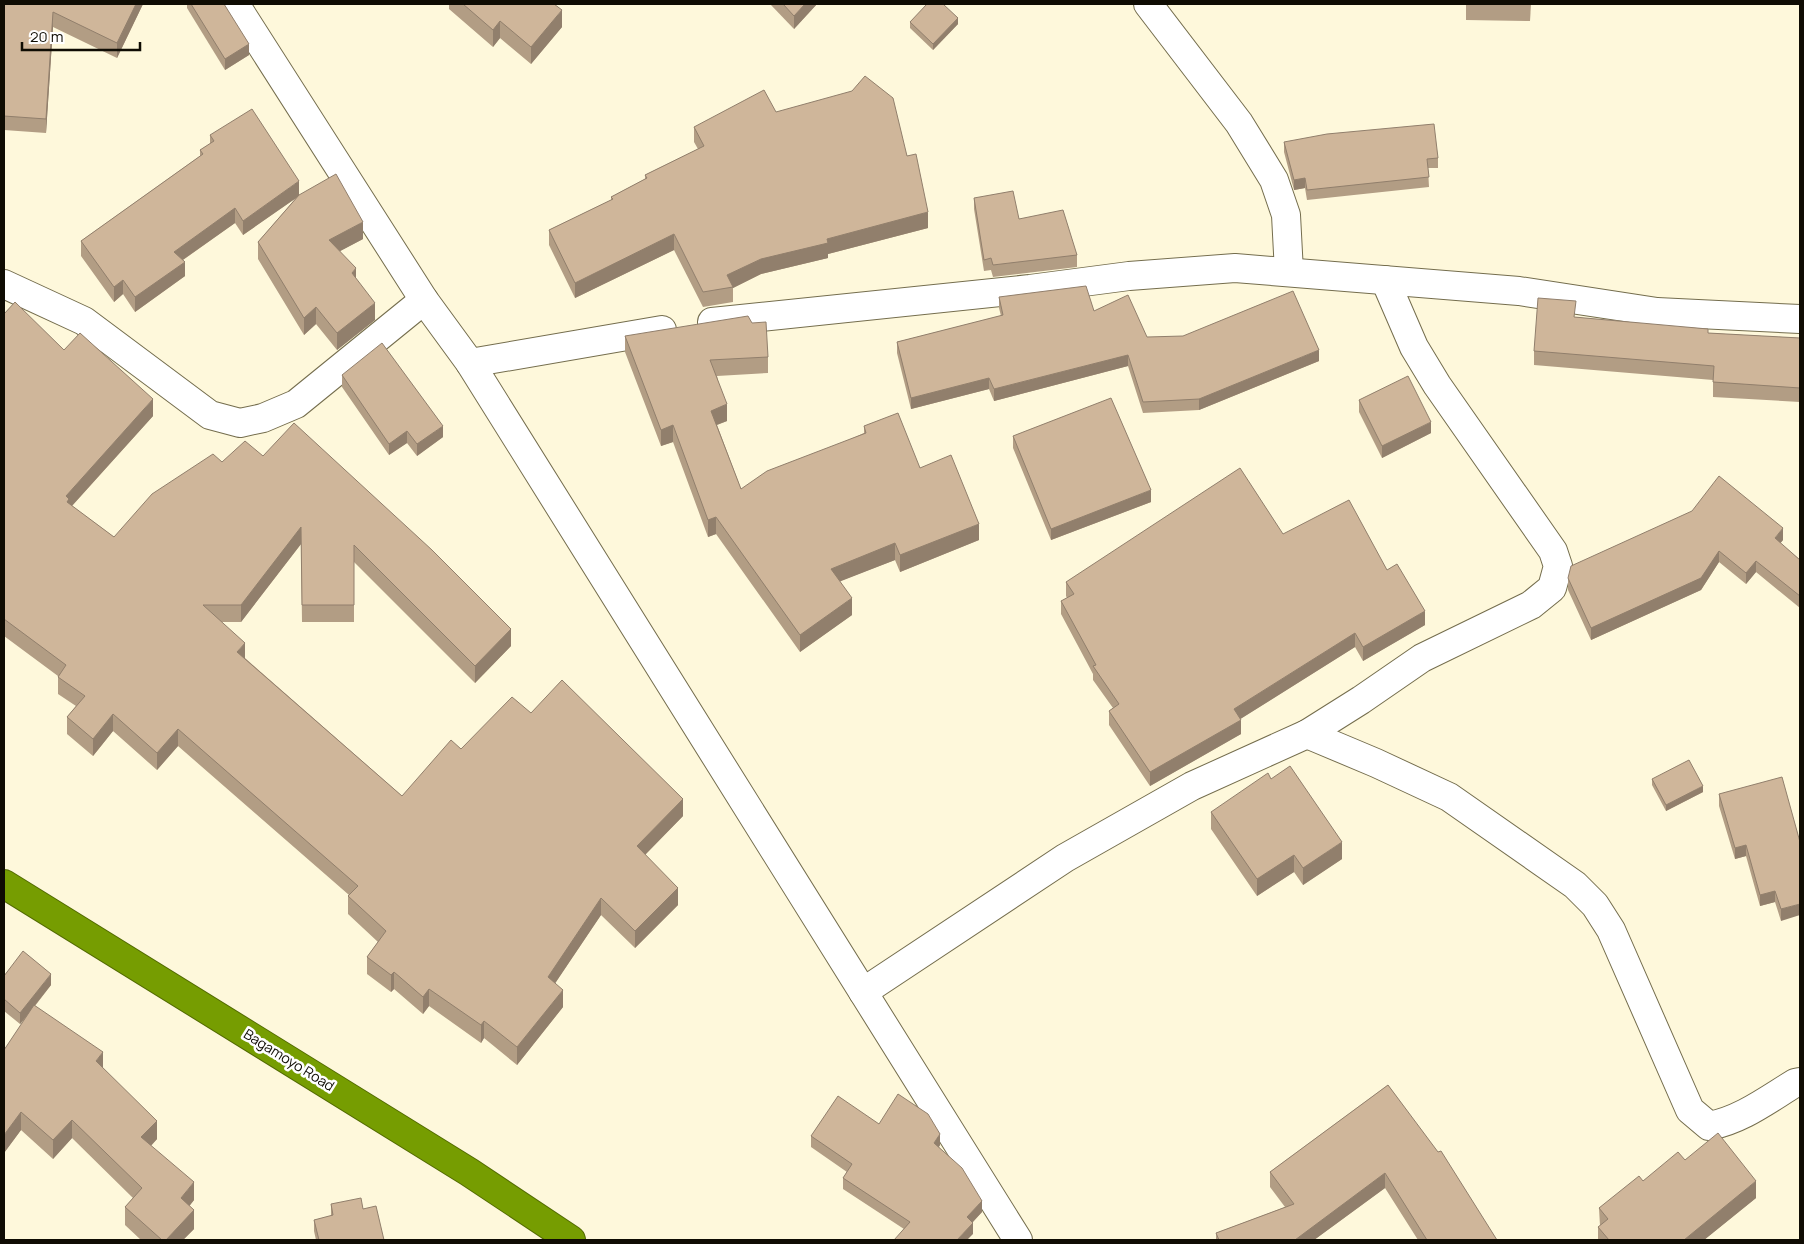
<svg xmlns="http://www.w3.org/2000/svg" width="1804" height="1244" viewBox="0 0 1804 1244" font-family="Manrope,sans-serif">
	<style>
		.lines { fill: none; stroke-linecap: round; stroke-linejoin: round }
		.street-casing { stroke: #746d4d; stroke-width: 30 }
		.secondary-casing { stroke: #746d4d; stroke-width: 30 }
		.highway-casing { stroke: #526a02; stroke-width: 30 }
		.street { stroke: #fff; stroke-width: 28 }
		.secondary { stroke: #fff; stroke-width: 28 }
		.highway { stroke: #769d01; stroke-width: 28 }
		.wall { fill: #b29d84 }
		.shaded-wall { fill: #917f6c }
		.building { fill: #cfb69a; stroke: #917f6c }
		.labels { text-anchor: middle; stroke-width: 5; stroke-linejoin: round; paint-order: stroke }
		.street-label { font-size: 14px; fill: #0f0c03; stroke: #fff }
	</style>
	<rect width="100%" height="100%" fill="#fef8db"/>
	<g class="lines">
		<defs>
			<g id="street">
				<polyline points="1148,4 1239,123 1274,180 1286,215 1289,272"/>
				<polyline points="4,284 84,321 210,415 240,423 263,418 296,404 424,300"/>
				<polyline points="712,322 1030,289 1129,276 1235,268 1519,291 1657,312 1800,319"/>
				<polyline points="470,363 662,330"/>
				<path d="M1307,734l69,29 73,34 126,88 20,20 16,25 79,180 19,16c32,-6 58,-26 86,-43l5,-1"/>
				<polyline points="863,992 1065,858 1192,786 1307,734 1361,700 1422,658 1531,605 1552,588 1558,566 1553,551 1437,385 1414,347 1385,280"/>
			</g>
			<polyline id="secondary" points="235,4 424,300 470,363 1018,1240"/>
			<polyline id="highway" points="4,884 469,1172 571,1240"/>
		</defs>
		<use href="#street" class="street-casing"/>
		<use href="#secondary" class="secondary-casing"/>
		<use href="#highway" class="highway-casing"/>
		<use href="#street" class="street"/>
		<use href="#secondary" class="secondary"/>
		<use href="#highway" class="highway"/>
	</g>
	<g class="wall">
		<polygon points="4,4 143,4 117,58 53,27 46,133 4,130"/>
		<polygon points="187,4 224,4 249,55 225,70 187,8"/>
		<polygon points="449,4 554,4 562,27 531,64 500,38 493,47 449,9"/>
		<polygon points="770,4 817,4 794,29"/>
		<polygon points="1466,4 1531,4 1530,21 1466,20"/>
		<polygon points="910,22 958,24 933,50 910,28"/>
		<polygon points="776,112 907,156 928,228 828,254 828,258 761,274 733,288 733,302 703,307 674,250 575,298 549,245 549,230 611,200 611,197 645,179 645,175 698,149 694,142 694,127"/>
		<polygon points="210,135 363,239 340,251 356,279 375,320 337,350 316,324 304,335 258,259 258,242 296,198 243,235 235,223 183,260 185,276 135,312 123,294 114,302 81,256 81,241 200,156 200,150 210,144"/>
		<polygon points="1284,142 1438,158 1438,168 1428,168 1429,187 1307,200 1305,188 1294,190 1284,152"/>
		<polygon points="974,198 1019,219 1077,255 1077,267 993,277 991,270 984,271 974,209"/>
		<polygon points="999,297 1094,311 1147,337 1319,361 1199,410 1143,413 1128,366 994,401 989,389 911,409 897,353 897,342 1001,316 999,308"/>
		<polygon points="4,314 64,350 153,416 72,506 114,537 222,462 263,456 511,646 475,683 354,562 354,622 302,622 301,544 241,622 221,622 245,658 402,796 461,749 531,713 683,816 645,855 678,905 635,948 601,915 555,983 563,1007 517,1065 484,1038 481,1043 429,1006 423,1014 394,989 391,992 367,974 367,957 378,942 348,914 348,896 349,895 178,746 157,770 113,731 93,756 67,734 67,717 76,706 58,694 58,676 4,636"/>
		<polygon points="1576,317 1708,333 1800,338 1800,402 1713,397 1713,380 1534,365 1534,351"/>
		<polygon points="625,336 768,357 768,373 717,376 727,421 717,425 741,489 864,433 864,426 920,468 979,540 900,572 895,560 840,581 852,615 800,652 716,534 708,537 673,442 661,446 625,352"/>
		<polygon points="342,375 443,437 417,456 407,443 389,455 342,387"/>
		<polygon points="1359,400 1431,433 1382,458 1359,412"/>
		<polygon points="1013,436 1151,502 1051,540 1013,448"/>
		<polygon points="1283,534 1387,570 1425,625 1363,661 1355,647 1240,719 1241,734 1150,786 1109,725 1109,711 1113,708 1093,680 1093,674 1061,614 1061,601 1067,598 1066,596 1066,582"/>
		<polygon points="1783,540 1780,543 1800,560 1800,608 1756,572 1746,584 1719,562 1701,590 1591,640 1568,590 1568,578"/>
		<polygon points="1652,779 1703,792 1666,811 1652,785"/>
		<polygon points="1719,794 1800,842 1781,921 1775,902 1760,906 1746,856 1735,859 1719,806"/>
		<polygon points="1211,812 1342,859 1303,885 1294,872 1257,896 1211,829"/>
		<polygon points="4,976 51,985 35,1006 103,1068 157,1139 151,1146 194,1200 189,1206 194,1229 183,1240 141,1240 125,1225 125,1207 133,1198 72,1138 53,1159 21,1130 4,1153 26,1018 20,1024 4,1011"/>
		<polygon points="1388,1085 1497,1240 1418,1240 1385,1188 1314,1240 1216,1240 1216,1233 1285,1207 1270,1187 1270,1172"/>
		<polygon points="879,1124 940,1145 939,1147 982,1212 973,1222 973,1234 904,1229 843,1189 843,1178 847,1172 811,1147 811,1136"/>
		<polygon points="1685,1160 1756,1198 1704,1240 1598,1240 1598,1227 1600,1226 1599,1208 1643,1181"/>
		<polygon points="331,1204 363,1209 384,1240 316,1240 314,1231 314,1220 331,1216"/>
	</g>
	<g class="shaded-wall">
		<polygon points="136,4 143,4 117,58 117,43"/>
		<polygon points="805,4 817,4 794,29 794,16"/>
		<polygon points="562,10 562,27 531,64 531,47"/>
		<polygon points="53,12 53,27 46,133 46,119"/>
		<polygon points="958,18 958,24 933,50 933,44"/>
		<polygon points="500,21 500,38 493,47 493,30"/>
		<polygon points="249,44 249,55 225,70 225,59"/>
		<polygon points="1305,178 1305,188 1294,190 1294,180"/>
		<polygon points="299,181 299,196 243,235 243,221"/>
		<polygon points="235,208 235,223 174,266 174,252"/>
		<polygon points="928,212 928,228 828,254 828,258 761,274 733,288 727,275 761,259 827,239"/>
		<polygon points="363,222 363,239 329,257 329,240"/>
		<polygon points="674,234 674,250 575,298 575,283"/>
		<polygon points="185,262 185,276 135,312 135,297"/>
		<polygon points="356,268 356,285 352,273"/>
		<polygon points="123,280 123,294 114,302 114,287"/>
		<polygon points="375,303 375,320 337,350 337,333"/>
		<polygon points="316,307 316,324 304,335 304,318"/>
		<polygon points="1319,350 1319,361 1199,410 1199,399"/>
		<polygon points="1128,355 1128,366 994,401 994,389"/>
		<polygon points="989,378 989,389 911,409 911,398"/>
		<polygon points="153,399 153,416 69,509 66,496"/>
		<polygon points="727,404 727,421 711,427 711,411"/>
		<polygon points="1431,422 1431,433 1382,458 1382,446"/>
		<polygon points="673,425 673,442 661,446 661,430"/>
		<polygon points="443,426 443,437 417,456 417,444"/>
		<polygon points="407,431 407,443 389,455 389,444"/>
		<polygon points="1151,490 1151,502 1051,540 1051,529"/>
		<polygon points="716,517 716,534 708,537 708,520"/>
		<polygon points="979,524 979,540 900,572 900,555"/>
		<polygon points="301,527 301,544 241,622 241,605"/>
		<polygon points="1783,528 1783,540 1775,550 1775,538"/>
		<polygon points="895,543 895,560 831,585 831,569"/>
		<polygon points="1719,551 1719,562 1701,590 1591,640 1591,628"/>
		<polygon points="1756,561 1756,572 1746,584 1746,573"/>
		<polygon points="852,598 852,615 800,652 800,635"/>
		<polygon points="1425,611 1425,625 1363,661 1363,647"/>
		<polygon points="511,629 511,646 475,683 475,666"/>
		<polygon points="1355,633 1355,647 1234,723 1234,709"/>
		<polygon points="245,643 245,660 237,652"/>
		<polygon points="113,714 113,731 93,756 93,739"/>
		<polygon points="1241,720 1241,734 1150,786 1150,772"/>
		<polygon points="178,729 178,746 157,770 157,753"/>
		<polygon points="1703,786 1703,792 1666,811 1666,805"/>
		<polygon points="683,799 683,816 637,863 637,846"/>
		<polygon points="1342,842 1342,859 1303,885 1303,868"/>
		<polygon points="1746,845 1746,856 1735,859 1735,848"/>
		<polygon points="1294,855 1294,872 1257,896 1257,879"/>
		<polygon points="678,888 678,905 635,948 635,931"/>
		<polygon points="1775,891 1775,902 1760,906 1760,895"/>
		<polygon points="601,898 601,915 548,994 548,977"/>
		<polygon points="1800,904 1800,915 1781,921 1781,909"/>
		<polygon points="394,972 394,989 391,992 391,975"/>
		<polygon points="51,974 51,985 20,1024 20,1013"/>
		<polygon points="429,989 429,1006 423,1014 423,997"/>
		<polygon points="563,990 563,1007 517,1065 517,1047"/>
		<polygon points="484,1021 484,1038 481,1043 481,1025"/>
		<polygon points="103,1052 103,1070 96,1061"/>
		<polygon points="21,1112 21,1130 4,1153 4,1135"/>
		<polygon points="72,1120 72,1138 53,1159 53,1140"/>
		<polygon points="157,1121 157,1139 141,1156 141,1137"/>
		<polygon points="940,1134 940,1145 934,1154 934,1143"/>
		<polygon points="1385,1173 1385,1188 1314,1240 1295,1240"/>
		<polygon points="1756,1181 1756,1198 1704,1240 1684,1240"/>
		<polygon points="194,1182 194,1200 181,1217 181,1198"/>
		<polygon points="982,1201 982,1212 967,1228 967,1217"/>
		<polygon points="194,1210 194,1229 183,1240 166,1240"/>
		<polygon points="973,1223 973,1234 967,1240 957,1240"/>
	</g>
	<g class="building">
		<polygon points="4,4 136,4 117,43 53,12 46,119 4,116"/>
		<polygon points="191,4 224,4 249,44 225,59"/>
		<polygon points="463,4 554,4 562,10 531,47 500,21 493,30"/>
		<polygon points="783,4 805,4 794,16"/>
		<polygon points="927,4 943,4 958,18 933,44 910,22"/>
		<polygon points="865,76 893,98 907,156 916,154 928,212 827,239 828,243 761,259 727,275 733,287 703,292 674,234 575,283 549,230 613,199 611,197 647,178 645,175 704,146 694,127 764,90 776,112 852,91"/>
		<polygon points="252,109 299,181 243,221 235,208 174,252 185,262 135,297 123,280 114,287 81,241 203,154 200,150 214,141 210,135"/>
		<polygon points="1434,124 1438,158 1427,159 1429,177 1307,190 1305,178 1294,180 1284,142 1327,134"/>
		<polygon points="336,174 363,222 329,240 356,268 352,273 375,303 337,333 316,307 304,318 258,242 299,195"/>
		<polygon points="1013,191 1019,219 1063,210 1077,255 993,265 991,258 984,260 974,198"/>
		<polygon points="1086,286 1094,311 1128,295 1147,337 1183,336 1293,291 1319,350 1199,399 1143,402 1128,355 994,389 989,378 911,398 897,342 1003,315 999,297"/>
		<polygon points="1538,298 1576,301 1574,317 1708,329 1708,333 1800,338 1800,388 1713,382 1714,366 1534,351"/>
		<polygon points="15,302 64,350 80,333 153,399 66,496 69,499 67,502 114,537 152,494 213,454 222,462 245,441 263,456 294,423 432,550 511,629 475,666 354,545 354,605 302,605 301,527 241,605 203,605 245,643 237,652 402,796 451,740 461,749 512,697 531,713 562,680 683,799 637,846 678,888 635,931 601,898 548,977 563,990 517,1047 484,1021 481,1025 429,989 423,997 394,972 391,975 367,957 386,931 348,896 358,886 178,729 157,753 113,714 93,739 67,717 85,696 58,677 66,665 4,619 4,314"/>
		<polygon points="748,316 752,323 766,322 768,357 710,360 727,404 711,411 741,489 767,471 866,433 864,426 898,413 920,468 951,455 979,524 900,555 895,543 831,569 852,598 800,635 716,517 708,520 673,425 661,430 625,336"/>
		<polygon points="382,343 443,426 417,444 407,431 389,444 342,375"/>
		<polygon points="1408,376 1431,422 1382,446 1359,400"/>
		<polygon points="1111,398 1151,490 1051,529 1013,436"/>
		<polygon points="1240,468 1283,534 1349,500 1387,570 1397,564 1425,611 1363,647 1355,633 1234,709 1241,720 1150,772 1109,711 1119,704 1093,666 1096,665 1061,601 1074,594 1066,582"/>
		<polygon points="1719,476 1783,528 1775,538 1800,560 1800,596 1756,561 1746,573 1719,551 1701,578 1591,628 1568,578 1571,566 1692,511"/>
		<polygon points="1689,760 1703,786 1666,805 1652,779"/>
		<polygon points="1290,766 1342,842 1303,868 1294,855 1257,879 1211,812 1268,773 1271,779"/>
		<polygon points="1782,777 1800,842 1800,904 1781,909 1775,891 1760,895 1746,845 1735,848 1719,794"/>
		<polygon points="23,951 51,974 20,1013 4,999 4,976"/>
		<polygon points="34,1005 103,1052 96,1061 157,1121 141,1137 194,1182 181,1198 194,1210 166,1240 162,1240 125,1207 142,1188 72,1120 53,1140 21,1112 4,1135 4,1050"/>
		<polygon points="1388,1085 1438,1152 1441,1151 1497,1240 1427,1240 1385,1173 1295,1240 1219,1240 1216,1233 1294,1204 1270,1172"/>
		<polygon points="898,1094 928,1114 940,1134 934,1143 962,1168 982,1201 967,1217 973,1223 957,1240 894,1240 910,1222 843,1178 852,1164 811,1136 838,1096 879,1124"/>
		<polygon points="1718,1133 1756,1181 1684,1240 1609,1240 1598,1227 1608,1219 1599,1208 1639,1176 1643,1181 1678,1152 1685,1160"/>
		<polygon points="361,1198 363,1209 376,1206 384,1240 319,1240 314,1220 333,1215 331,1204"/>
	</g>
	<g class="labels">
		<g class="street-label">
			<text transform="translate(289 1060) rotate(32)" y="5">Bagamoyo Road</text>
		</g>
	</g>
	<rect width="1804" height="1244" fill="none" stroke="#0f0c03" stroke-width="10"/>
	<path d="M22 42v8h118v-8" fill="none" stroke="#0f0c03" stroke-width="2.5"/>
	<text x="30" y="42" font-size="15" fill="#0f0c03" stroke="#ffffff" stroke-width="4" paint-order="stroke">20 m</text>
</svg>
